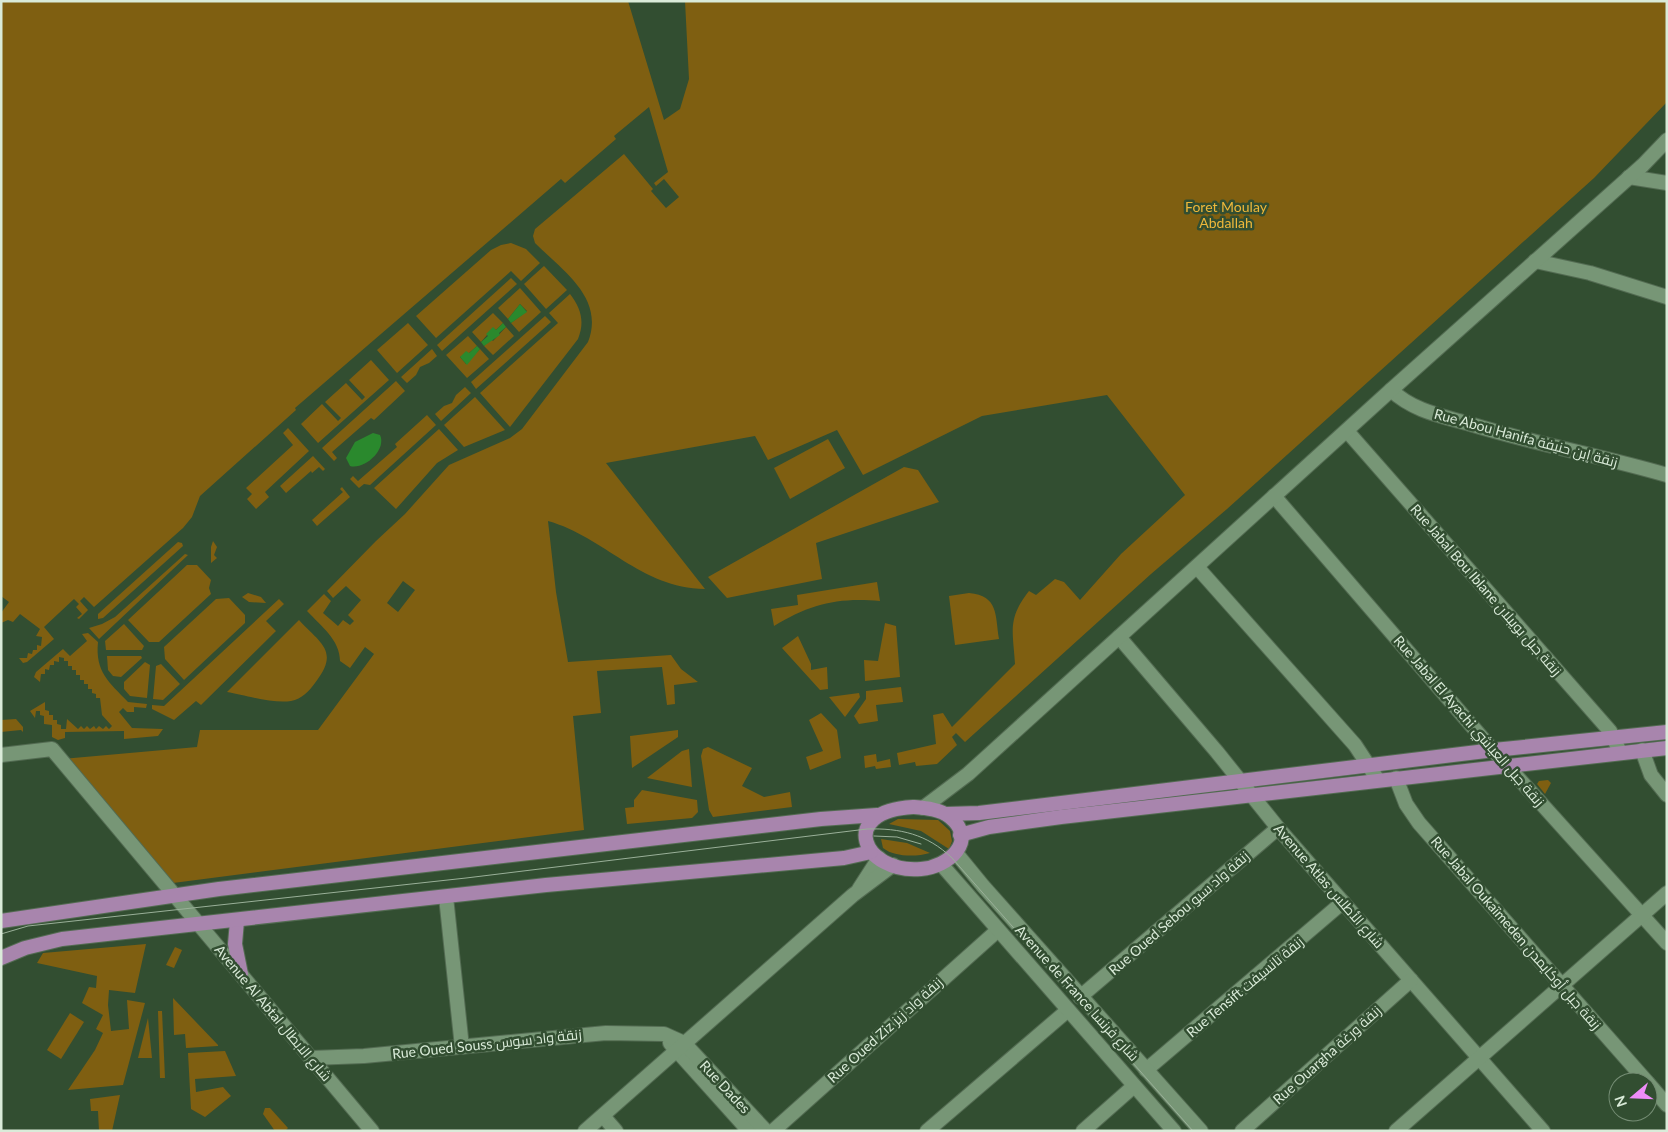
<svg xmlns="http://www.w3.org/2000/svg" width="1668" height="1132" viewBox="0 0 1668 1132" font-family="Lato,Cairo,sans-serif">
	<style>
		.green { fill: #7f5f11; fill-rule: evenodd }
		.water { fill: #2a892d }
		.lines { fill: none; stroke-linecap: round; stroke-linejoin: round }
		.minor-casing { stroke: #536b52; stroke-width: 16 }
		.tertiary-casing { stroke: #536b52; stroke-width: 16 }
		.primary-casing { stroke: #536b52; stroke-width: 16 }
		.minor { stroke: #779676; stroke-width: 14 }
		.tertiary { stroke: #779676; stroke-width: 14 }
		.primary { stroke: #a885ad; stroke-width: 14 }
		.tram { stroke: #9ab099; stroke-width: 1 }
		.labels { text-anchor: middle; stroke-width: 5; stroke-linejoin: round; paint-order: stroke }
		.park-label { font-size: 14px; fill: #efb83a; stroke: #324e31 }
		.street-label { font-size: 14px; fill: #daebd9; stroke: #324e31 }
	</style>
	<rect width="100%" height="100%" fill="#324e31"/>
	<g class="green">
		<path d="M1,1h627l36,119 16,-11 9,-30 -4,-78h982v101l-73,76 -367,331 -76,65 -186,168 -11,-11 2,2 -4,4 5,8 -20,19 -21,2 -1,-4 -16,3 -2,-12 39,-9 -3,-29 10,-2 9,14 63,-63c-2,-33 -8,-45 14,-73l7,4 19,-16 9,3 16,18 41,-46 64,-59 -78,-100 -125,21 -119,59 -26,-45 -69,30 -13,-24 -149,27 99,126c-65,-1 -100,-52 -157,-68l8,71 12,70 103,-7 10,14 17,13 -24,3 1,19 -8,1 -5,-38 -65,4 4,42 -28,3 11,114 -411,53 -111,-124 135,-12 3,-17h118l56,-76 -9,-7 -15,21 -10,-7c0,-21 -19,-35 -33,-50l17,-17 7,7 -8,12 15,13 5,-6 7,5 4,-4 -6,-6 13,-15 -15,-14 -13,12 -6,-7 49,-50 29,-27 44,-49 61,-27 12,-9 66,-87c17,-44 -25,-71 -53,-99l-2,-7 2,-7 89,-75 29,35 -2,2 15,17 13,-11 -15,-18 -8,7 -2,-3 14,-11 -19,-65 -35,29 2,3 -51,44 -4,-4 -266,229 1,2 -96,86 -8,21 -9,11 -89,79 -10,-10 -4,4 8,9 -9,9 -2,-1 5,-4 -6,-7 3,-3 -5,-5 -30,28 10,12 -27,23 -4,1 -4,-5h8l1,-5 4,1 1,-4h4v-5l4,1 1,-9 -6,-1 4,-7 -20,-15 -7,8 -5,-2 -7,3v-10l8,-11 -8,-6zM403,581l12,9 -17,22 -11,-9z"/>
		<polygon points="511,243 526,249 540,263 521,281 511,271 436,338 416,316 491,250 501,245"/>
		<polygon points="544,266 567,290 546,309 524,284"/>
		<polygon points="511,278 517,284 442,351 437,345"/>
		<polygon points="520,288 541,312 519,332 511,323 527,311 520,304 508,319 498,308"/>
		<path d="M570,294c11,14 15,28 8,45l-68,88 -30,-34 78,-70 -9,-10z"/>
		<polygon points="493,313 503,323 496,330 493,328 481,342 472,332"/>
		<polygon points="545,316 551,322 476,389 471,382"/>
		<polygon points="408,323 428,345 397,373 377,350"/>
		<polygon points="506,327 514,336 493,355 484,346 491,339 493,341"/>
		<polygon points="468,336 477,346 469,353 460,357 466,364 480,349 489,359 467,378 446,355"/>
		<polygon points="432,349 437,356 429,363 420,367 416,375 407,383 401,377"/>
		<polygon points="371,360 389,380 318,443 301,424 322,404 338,421 341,418 325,402 346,383 362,400 365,397 349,380"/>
		<polygon points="396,381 405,391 374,420 371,418 332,452 337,458 334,461 322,448"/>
		<polygon points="465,387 471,393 441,421 435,414 444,406 452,403 456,395"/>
		<polygon points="475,397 505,430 464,447 444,425"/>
		<polygon points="427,415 436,425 370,485 364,484 359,488 350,479 353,476 358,481 397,447 395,444"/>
		<polygon points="288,428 309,451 265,492 269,497 256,509 247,499 252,494 246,488 293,445 283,433"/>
		<polygon points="439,429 458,450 437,463 396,509 374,488"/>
		<polygon points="828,439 845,468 790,499 774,468"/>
		<polygon points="313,456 325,469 323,471 319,467 312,473 311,471 286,493 280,486"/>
		<polygon points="904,467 918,470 939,502 816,543 822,579 727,598 708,577"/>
		<polygon points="342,487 350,497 317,526 312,520 343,492 340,489"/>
		<polygon points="213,541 217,547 214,555 217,558 211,563 211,547"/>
		<polygon points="178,542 182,543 183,546 103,618 98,619 98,614"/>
		<polygon points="185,554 188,555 99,639 89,628 102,624 115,617"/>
		<polygon points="187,565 197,565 211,580 209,588 211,594 159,642 149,642 128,620"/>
		<path d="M877,582l3,19c-42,-4 -70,3 -106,25l-3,-17 27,-4 -1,-10z"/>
		<polygon points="248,593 261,597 266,603 249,602 242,597"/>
		<path d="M969,593c30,3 26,22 30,46l-44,6 -6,-49z"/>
		<polygon points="229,598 245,615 245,623 184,680 165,659 164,647 216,599"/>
		<polygon points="279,599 284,604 266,621 276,631 201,705 196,701 174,720 152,709 152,705 164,706"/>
		<path d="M299,620c22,24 41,31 16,63 -6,8 -13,16 -24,18 -17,3 -47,-6 -64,-9z"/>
		<polygon points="885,623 896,626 900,677 865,681 864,660 878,661"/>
		<polygon points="124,624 144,646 142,650 106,650 105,641"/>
		<path d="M88,633l10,9c-3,30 11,40 30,60l19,2 -1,4 -12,-1v5h-7l-4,-4 -4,4 13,16 31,1 -5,7 -34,3v-8l-59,1v6l-7,2 -6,-3v-12l-8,-1v-8l-4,-1v-4h-4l-1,7 -5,-7 15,-9v8l4,1v4h4v5h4v4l4,1v4h5l1,-10 11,10 3,-3 3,3 3,-3 3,3 4,-3 2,3 3,-3 4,3 3,-3 3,3 3,-3 -10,-11 -2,-17h-4v-4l-4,-1v-4h-4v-5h-4v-4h-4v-5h-4v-5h-4v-4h-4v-5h-4v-3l-5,-1v5l-5,-1v4h-4l-1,5 -4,-1v5h-4l-1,8 -6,-5 2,-5 27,-23 7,7 17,-15 -5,-7z"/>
		<polygon points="798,636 811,664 811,670 827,667 828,689 820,690 782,648"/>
		<polygon points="107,656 141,656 142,658 121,677 113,676 108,670"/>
		<polygon points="145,662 150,665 147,698 130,696 124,689 124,682"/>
		<polygon points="161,664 180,684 163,700 153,699 156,666"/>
		<polygon points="901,687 903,702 876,705 878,721 859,724 854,716 866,699 866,691"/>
		<polygon points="859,693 860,697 845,717 829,697"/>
		<polygon points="821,713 837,730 841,758 810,770 806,757 823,751 809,720"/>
		<polygon points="16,719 23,727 23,732 21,730 1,732 1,720"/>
		<polygon points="678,730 678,737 632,768 630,736"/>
		<polygon points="708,747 752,768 742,786 764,797 790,792 792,807 713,817 709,810 701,756 703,749"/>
		<polygon points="689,749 692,787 647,778 682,751"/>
		<polygon points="876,754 877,762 890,759 891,767 876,769 875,766 865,768 864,756"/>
		<polygon points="1548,780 1551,783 1545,794 1537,784 1539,781"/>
		<polygon points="642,790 697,800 698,812 692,818 627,824 625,808 634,807 634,800"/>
		<polygon points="898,819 938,820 950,831 952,841 949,849 921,831 889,824"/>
		<path d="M881,839l26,4 23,10c-14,4 -36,4 -47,-5z"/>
		<polygon points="146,944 135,993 109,990 108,1005 111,1031 129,1029 127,1000 145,1003 123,1085 68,1090 95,1050 103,1033 96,1029 103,1015 82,1003 89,987 96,988 97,976 37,963 43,953"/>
		<polygon points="175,947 182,950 174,968 166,965"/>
		<polygon points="173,998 218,1045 218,1046 186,1048 185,1034 174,1035"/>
		<polygon points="158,1011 162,1011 165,1078 160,1078"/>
		<polygon points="70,1013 84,1022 61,1059 47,1050"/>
		<polygon points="148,1018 152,1058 138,1058"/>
		<polygon points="225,1051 236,1076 195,1079 196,1092 223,1087 231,1096 205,1117 191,1109 188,1053"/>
		<polygon points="120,1095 112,1131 99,1131 98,1111 91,1111 90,1099"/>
		<polygon points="265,1108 270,1108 288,1128 285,1131 275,1131 263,1114"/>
	</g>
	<g class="water">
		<polygon points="520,304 527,312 511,323 508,319"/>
		<polygon points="503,323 506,327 499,333 500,335 484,346 481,342 488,336 486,334 493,327 496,330"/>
		<polygon points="477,346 480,349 467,365 460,357 466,351 469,353"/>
		<path d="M373,433l7,2c7,15 -16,35 -30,31l-4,-8 9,-16z"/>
	</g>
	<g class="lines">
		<defs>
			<g id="minor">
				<polyline points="1629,177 1667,183"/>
				<polyline points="1535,261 1590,273 1667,297"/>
				<path d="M1391,390c22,21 51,26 79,34 65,20 132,32 197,51"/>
				<polyline points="1347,431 1610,731 1620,752"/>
				<polyline points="1274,496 1484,740 1667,943"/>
				<polyline points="1197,567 1355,745 1378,780"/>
				<polyline points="1119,637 1217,752 1278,828 1543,1131"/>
				<polyline points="1642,750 1651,775 1667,795"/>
				<polyline points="1,755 52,749 372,1131"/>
				<polyline points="1396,778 1406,804 1419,823 1647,1082"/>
				<polyline points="446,897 462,1047"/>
				<polyline points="1080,997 1278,828"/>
				<polyline points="670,1043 749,1131"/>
				<polyline points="311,1058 364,1056 606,1033 664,1034 684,1043 766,1131"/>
				<polyline points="1146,1070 1343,902"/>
				<polyline points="1648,1083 1667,1105"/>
				<polyline points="603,1116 616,1131"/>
				<polyline points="773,1131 998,930"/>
				<polyline points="927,1131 1068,1010"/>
				<polyline points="1083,1131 1134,1086"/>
				<polyline points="1242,1131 1411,980"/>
				<polyline points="1396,1131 1667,893"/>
			</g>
			<g id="tertiary">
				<polyline points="923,808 968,774 1391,390 1643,165 1667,140"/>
				<polyline points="956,853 983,886 1201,1131"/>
				<polyline points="941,864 1174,1131"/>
				<polyline points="859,889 879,858"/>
				<polyline points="585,1131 853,895 893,865"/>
			</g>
			<g id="primary">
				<path d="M913,807c12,1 27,2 37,10 29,24 -2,50 -29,52 -59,5 -84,-58 -8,-62z"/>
				<polyline points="946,814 979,813 1494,750 1667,732"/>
				<polyline points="960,835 989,827 1061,817 1667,748"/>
				<polyline points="1,921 219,889 821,819 877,815"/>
				<polyline points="237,921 235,944 241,974"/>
				<polyline points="1,958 25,948 62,939 546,885 844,858 871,852"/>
			</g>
		</defs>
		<use href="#minor" class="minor-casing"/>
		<use href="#tertiary" class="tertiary-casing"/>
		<use href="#primary" class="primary-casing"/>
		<use href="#minor" class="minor"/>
		<use href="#tertiary" class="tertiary"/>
		<use href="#primary" class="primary"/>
		<g class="tram">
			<polyline points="874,836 897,837 921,844"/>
			<path d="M1,934l27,-8 438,-48 401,-49c33,-1 60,5 85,29l241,273"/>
		</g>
	</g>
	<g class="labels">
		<g class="park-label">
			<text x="1226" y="212">Foret Moulay<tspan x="1226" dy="16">Abdallah</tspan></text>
		</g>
		<g class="street-label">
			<text transform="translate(1526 438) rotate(15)" y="5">Rue Abou Hanifa زنقة اٍبن حنيفة</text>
			<text transform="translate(1486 590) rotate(49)" y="5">Rue Jabal Bou Iblane زنقة جبل بويبلان</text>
			<text transform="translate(1469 721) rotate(49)" y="5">Rue Jabal El Ayachi زنقة جبل العياشي</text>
			<text transform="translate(1329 886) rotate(49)" y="5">Avenue Atlas شارع الأطلس</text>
			<text transform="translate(1179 913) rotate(-41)" y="5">Rue Oued Sebou زنقة واد سبو</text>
			<text transform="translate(1516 933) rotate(49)" y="5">Rue Jabal Oukaïmeden زنقة جبل أوكايمدن</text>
			<text transform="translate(1245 987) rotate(-40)" y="5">Rue Tensift زنقة تانسيفت</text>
			<text transform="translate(1077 993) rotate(48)" y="5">Avenue de France شارع فرنسا</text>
			<text transform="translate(273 1013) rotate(50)" y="5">Avenue Al Abtal شارع الابطال</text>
			<text transform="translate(885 1030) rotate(-42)" y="5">Rue Oued Ziz زنقة واد زيز</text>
			<text transform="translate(487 1044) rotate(-6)" y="5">Rue Oued Souss زنقة واد سوس</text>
			<text transform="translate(1327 1055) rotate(-42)" y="5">Rue Ouargha زنقة ورغة</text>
			<text transform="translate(725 1087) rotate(47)" y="5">Rue Dades</text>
		</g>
	</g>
	<rect width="1668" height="1132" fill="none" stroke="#daebd9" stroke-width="5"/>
	<g transform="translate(1633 1097) rotate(251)"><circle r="24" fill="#324e31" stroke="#758d74"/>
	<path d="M0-4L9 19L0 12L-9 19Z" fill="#ee8cf8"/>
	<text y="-8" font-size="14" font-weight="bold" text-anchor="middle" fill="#daebd9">N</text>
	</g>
</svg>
